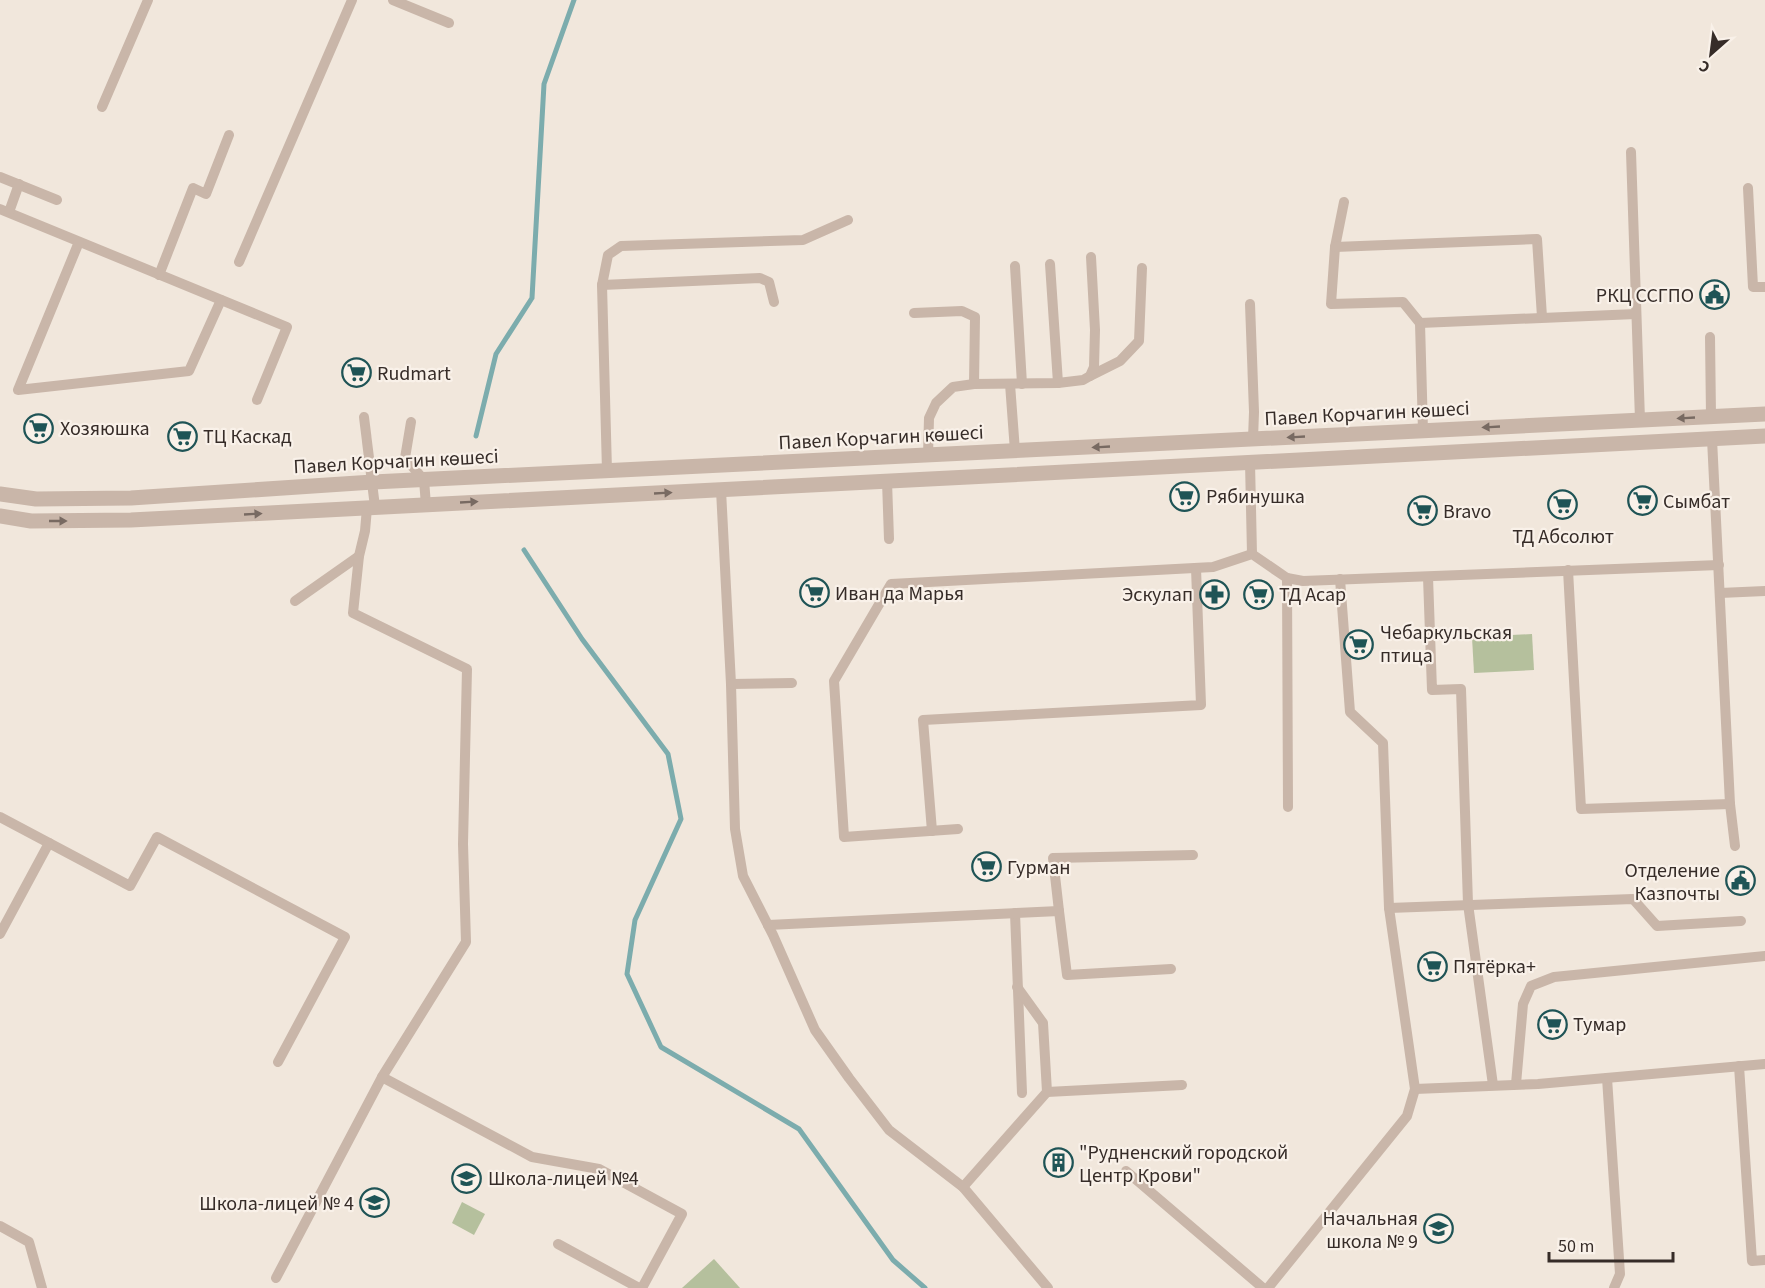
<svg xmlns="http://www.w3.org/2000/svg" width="1765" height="1288" viewBox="0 0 1765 1288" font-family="'Source Sans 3',sans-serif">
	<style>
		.green { fill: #b5c09d }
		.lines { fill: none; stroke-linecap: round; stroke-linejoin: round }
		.stream { stroke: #7cacad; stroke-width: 5 }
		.service { stroke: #c9b6a9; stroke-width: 10 }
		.tertiary { stroke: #c9b6a9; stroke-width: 15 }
		.oneway { fill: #786a62 }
		.labels { text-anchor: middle; stroke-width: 4.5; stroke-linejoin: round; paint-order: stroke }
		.poi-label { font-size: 20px; fill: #362c28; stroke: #f9f1e9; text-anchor: start }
		.street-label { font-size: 20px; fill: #362c28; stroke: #f9f1e9 }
	</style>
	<rect width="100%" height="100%" fill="#f1e7dc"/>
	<g class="green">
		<polygon points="1532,634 1534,670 1474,673 1472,637"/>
		<polygon points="462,1202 485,1214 474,1235 452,1223"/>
		<polygon points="714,1259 740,1288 682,1288"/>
	</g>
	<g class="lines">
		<g class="stream">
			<polyline points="476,436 496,354 532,298 544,84 574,0"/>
			<polyline points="524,550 582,639 668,754 681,819 635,920 627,974 661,1047 799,1129 893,1260 925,1288"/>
		</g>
		<g class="service">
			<polyline points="393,0 449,23"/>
			<polyline points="102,107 148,0"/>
			<polyline points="1631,152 1640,420"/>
			<polyline points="0,177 57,200"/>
			<polyline points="1748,188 1753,287 1765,287"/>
			<polyline points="1344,202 1335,247 1331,304 1403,302 1420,323 1636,314"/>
			<polyline points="0,209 287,327 257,400"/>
			<polyline points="9,212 19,184"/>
			<polyline points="79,242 18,390 189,371 221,300"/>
			<polyline points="1335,247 1537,239 1542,317"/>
			<polyline points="239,262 352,0"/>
			<polyline points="1050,264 1058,383"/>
			<polyline points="1015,266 1022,384"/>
			<polyline points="159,275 193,188 206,194 229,135"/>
			<polyline points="602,285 760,278 769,282 774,302"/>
			<polyline points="1250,304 1254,412 1253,439"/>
			<polyline points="914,313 962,311 975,317 974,384"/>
			<polyline points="1420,323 1423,431"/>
			<polyline points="1710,337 1711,416"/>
			<polyline points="1090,376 1120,361 1139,341 1142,268"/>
			<polyline points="1010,384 1015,451"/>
			<polyline points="364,417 375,507"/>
			<polyline points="411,422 405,458 424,480 426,505"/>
			<polyline points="1712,439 1730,804 1735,846"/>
			<polyline points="928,455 929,418 936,403 953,387 974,384 1058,383 1083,380 1090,376 1094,367 1095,330 1091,257"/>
			<polyline points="1250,462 1252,554"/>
			<polyline points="607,471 602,285 608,255 621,246 803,240 848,220"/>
			<polyline points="887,481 889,539"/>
			<polyline points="721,490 731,684 735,829 743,876 773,935 815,1030 849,1078 889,1130 963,1187 1048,1288"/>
			<polyline points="1568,570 1581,809 1730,804"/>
			<polyline points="1428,577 1432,690 1461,689 1468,904 1493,1085"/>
			<polyline points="1287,578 1288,807"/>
			<polyline points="1720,593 1765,591"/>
			<polyline points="295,601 359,556"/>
			<polyline points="731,684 792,683"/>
			<polyline points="0,817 130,886 157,837 345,937 278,1062"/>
			<polyline points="958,829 844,837 834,681 891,584 1213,567 1252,554 1287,578 1303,581 1719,565"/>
			<polyline points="932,831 923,720 1201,705 1196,568"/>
			<polyline points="1389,908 1633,899 1657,926 1741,921"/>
			<polyline points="1059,911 1053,858 1193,855"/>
			<polyline points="1015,913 1022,1093"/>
			<polyline points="768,925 1059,911 1067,975 1171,969"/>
			<polyline points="0,934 49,843"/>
			<polyline points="1739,1066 1752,1261 1765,1260"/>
			<polyline points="382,1077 532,1157 599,1169 682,1214 642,1288"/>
			<polyline points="1607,1078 1620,1274 1614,1288"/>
			<polyline points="1516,1084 1523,1004 1531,986 1554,977 1765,956"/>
			<polyline points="1415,1089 1538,1084 1765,1064"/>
			<polyline points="1047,1092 1182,1085"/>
			<polyline points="1126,1171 1263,1288"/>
			<polyline points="963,1187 1047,1092 1043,1023 1017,987"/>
			<polyline points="0,1226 29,1242 42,1288"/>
			<polyline points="558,1244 639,1288"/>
			<polyline points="276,1278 382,1077 466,942 463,844 467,669 353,613 359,556 365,531 367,508"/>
			<polyline points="1268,1288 1407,1116 1415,1089 1389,908 1383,743 1350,712 1340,579"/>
		</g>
		<g class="tertiary">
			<polyline points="0,494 36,499 131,498 373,482 1765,414"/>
			<polyline points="0,516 31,521 131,520 1765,436"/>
		</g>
	</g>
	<defs><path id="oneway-solid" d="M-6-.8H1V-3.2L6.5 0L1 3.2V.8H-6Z" transform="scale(1.5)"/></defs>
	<g class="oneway">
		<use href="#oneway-solid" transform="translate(1686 418) rotate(177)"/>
		<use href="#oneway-solid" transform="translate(1491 427) rotate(177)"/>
		<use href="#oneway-solid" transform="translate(1296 437) rotate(177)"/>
		<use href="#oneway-solid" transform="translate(1101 447) rotate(177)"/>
		<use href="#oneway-solid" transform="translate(663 493) rotate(-3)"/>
		<use href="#oneway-solid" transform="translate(469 502) rotate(-3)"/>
		<use href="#oneway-solid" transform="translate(253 514) rotate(-3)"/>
		<use href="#oneway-solid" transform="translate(58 521)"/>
	</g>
	<defs>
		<symbol id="civic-ring" viewBox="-11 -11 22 22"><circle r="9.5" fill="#f9f1e9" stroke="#1f5456" stroke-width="1.5"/><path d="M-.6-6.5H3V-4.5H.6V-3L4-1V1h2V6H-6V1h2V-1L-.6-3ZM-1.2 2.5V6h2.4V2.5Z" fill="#1f5456"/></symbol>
		<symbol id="supermarket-ring" viewBox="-11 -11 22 22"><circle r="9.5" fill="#f9f1e9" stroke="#1f5456" stroke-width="1.5"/><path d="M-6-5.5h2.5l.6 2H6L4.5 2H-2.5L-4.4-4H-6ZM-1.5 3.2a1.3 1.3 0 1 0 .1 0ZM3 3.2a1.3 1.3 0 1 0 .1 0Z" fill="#1f5456"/></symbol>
		<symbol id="pharmacy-ring" viewBox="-11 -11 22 22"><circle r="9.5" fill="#f9f1e9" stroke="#1f5456" stroke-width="1.5"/><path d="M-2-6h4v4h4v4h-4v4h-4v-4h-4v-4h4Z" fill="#1f5456"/></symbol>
		<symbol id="building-ring" viewBox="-11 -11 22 22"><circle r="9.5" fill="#f9f1e9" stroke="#1f5456" stroke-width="1.5"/><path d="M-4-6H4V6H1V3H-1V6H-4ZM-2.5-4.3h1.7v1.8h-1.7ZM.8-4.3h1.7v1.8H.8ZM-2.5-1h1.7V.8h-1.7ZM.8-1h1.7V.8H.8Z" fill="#1f5456"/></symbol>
		<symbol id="school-ring" viewBox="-11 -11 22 22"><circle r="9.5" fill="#f9f1e9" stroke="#1f5456" stroke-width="1.5"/><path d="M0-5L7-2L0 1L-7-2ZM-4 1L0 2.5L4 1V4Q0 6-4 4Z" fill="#1f5456"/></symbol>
	</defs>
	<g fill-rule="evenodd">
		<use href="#civic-ring" x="1698" y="278" width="33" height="33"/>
		<use href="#supermarket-ring" x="340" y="356" width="33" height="33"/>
		<use href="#supermarket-ring" x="22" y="412" width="33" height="33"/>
		<use href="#supermarket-ring" x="166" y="420" width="33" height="33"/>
		<use href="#supermarket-ring" x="1168" y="480" width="33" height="33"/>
		<use href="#supermarket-ring" x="1626" y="484" width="33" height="33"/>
		<use href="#supermarket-ring" x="1546" y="488" width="33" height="33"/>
		<use href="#supermarket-ring" x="1406" y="494" width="33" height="33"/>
		<use href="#supermarket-ring" x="798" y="576" width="33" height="33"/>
		<use href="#pharmacy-ring" x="1198" y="578" width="33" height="33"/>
		<use href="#supermarket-ring" x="1242" y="578" width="33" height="33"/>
		<use href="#supermarket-ring" x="1342" y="628" width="33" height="33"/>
		<use href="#supermarket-ring" x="970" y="850" width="33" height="33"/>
		<use href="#civic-ring" x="1724" y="864" width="33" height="33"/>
		<use href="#supermarket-ring" x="1416" y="950" width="33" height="33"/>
		<use href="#supermarket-ring" x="1536" y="1008" width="33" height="33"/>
		<use href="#building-ring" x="1042" y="1146" width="33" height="33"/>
		<use href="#school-ring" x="450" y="1162" width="33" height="33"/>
		<use href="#school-ring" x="358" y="1186" width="33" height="33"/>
		<use href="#school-ring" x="1422" y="1212" width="33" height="33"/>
	</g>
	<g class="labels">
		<g class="poi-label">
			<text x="1694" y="302" text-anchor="end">РКЦ ССГПО</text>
			<text x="377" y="380">Rudmart</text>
			<text x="60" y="435">Хозяюшка</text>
			<text x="203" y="443">ТЦ Каскад</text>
			<text x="1206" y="503">Рябинушка</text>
			<text x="1663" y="508">Сымбат</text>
			<text x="1443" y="518">Bravo</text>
			<text x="1563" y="543" text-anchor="middle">ТД Абсолют</text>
			<text x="835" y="600">Иван да Марья</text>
			<text x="1193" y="601" text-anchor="end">Эскулап</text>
			<text x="1279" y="601">ТД Асар</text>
			<text x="1380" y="639">Чебаркульская<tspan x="1380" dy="23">птица</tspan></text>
			<text x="1007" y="874">Гурман</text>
			<text x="1720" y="877" text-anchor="end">Отделение<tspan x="1720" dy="23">Казпочты</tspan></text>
			<text x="1453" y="973">Пятёрка+</text>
			<text x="1573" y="1031">Тумар</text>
			<text x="1079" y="1159">"Рудненский городской<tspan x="1079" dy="23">Центр Крови"</tspan></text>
			<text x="488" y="1185">Школа-лицей №4</text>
			<text x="354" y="1210" text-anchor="end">Школа-лицей № 4</text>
			<text x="1418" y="1225" text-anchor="end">Начальная<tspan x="1418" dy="23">школа № 9</tspan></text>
		</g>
		<g class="street-label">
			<text transform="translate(1367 413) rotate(-3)" y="7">Павел Корчагин көшесі</text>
			<text transform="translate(881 437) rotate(-3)" y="7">Павел Корчагин көшесі</text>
			<text transform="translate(396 461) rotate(-3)" y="7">Павел Корчагин көшесі</text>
		</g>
	</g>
	<g transform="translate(1711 54) rotate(208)" stroke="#f9f1e9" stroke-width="4.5" paint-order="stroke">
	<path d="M0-4.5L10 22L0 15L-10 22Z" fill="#362c28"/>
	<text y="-9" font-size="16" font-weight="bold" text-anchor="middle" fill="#362c28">С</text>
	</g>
	<path d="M1549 1252v9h124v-9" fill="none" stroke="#362c28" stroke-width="3"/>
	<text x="1558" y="1252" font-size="18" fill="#362c28" stroke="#f9f1e9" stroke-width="4.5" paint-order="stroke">50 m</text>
</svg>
